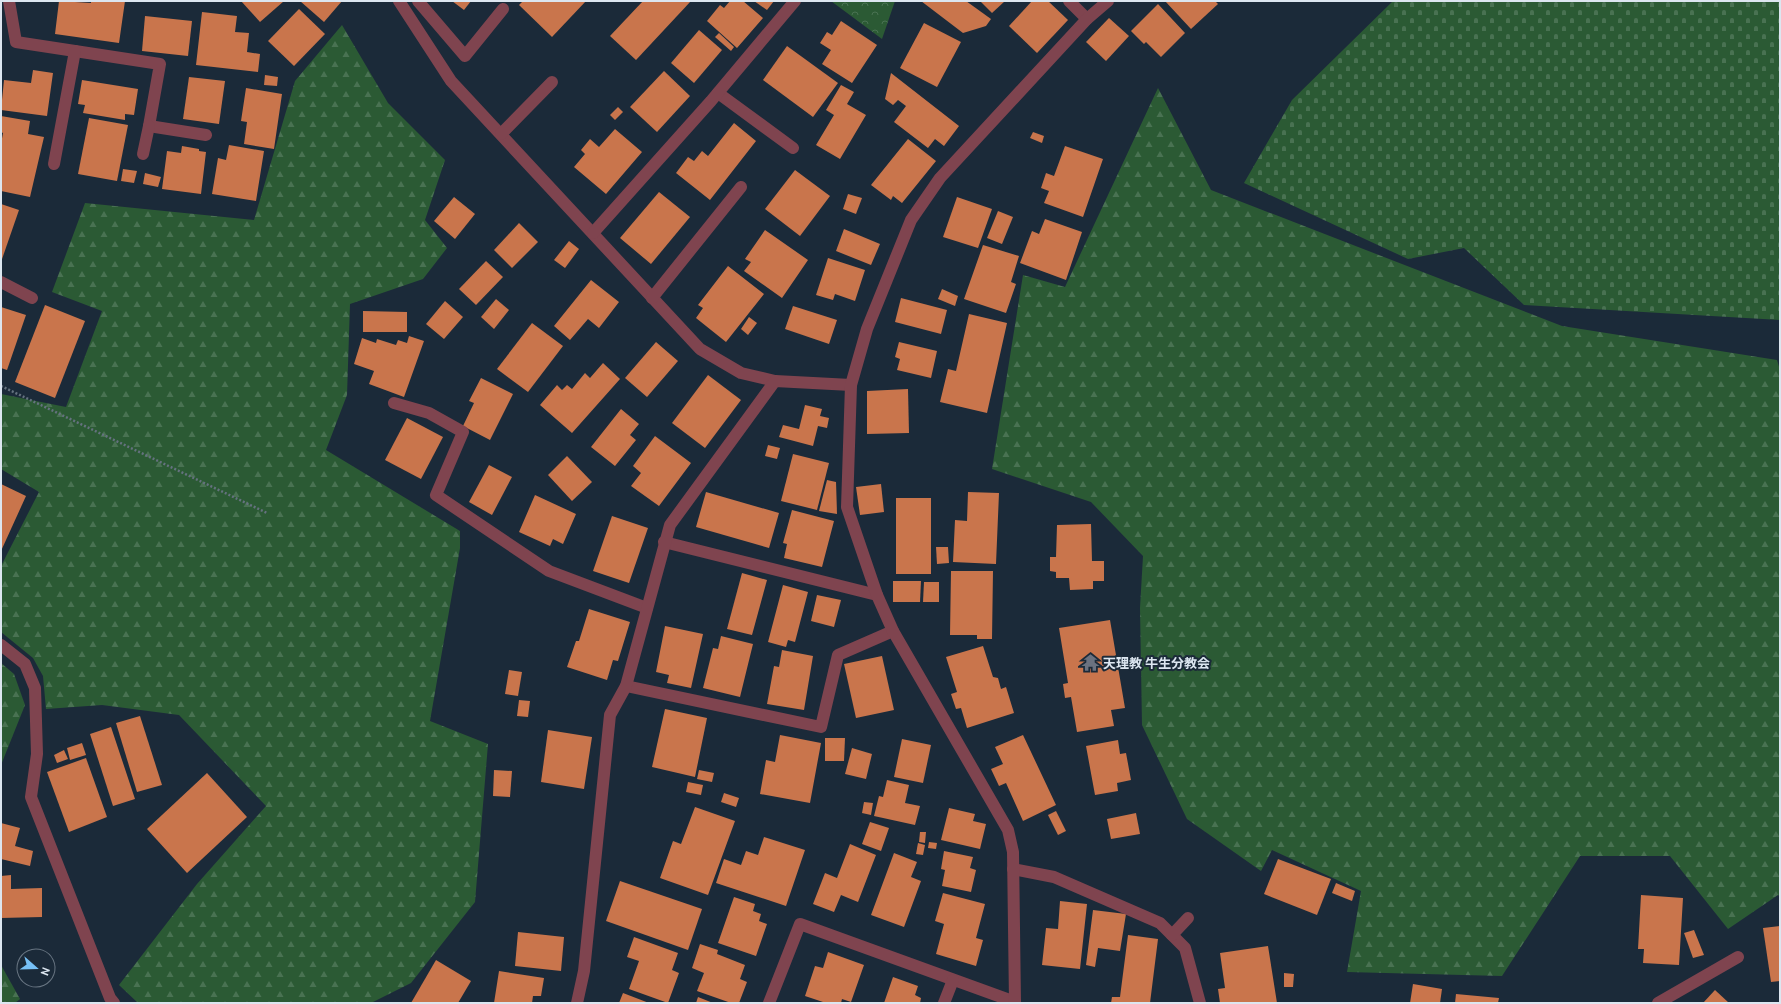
<svg xmlns="http://www.w3.org/2000/svg" width="1781" height="1004" viewBox="0 0 1781 1004" font-family="Cabin,'Noto Sans JP',sans-serif">
	<style>
		.forest { fill: url(#forest-firs) }
		.cemetery { fill: url(#cemetery-stones) }
		.park { fill: url(#park-crowns) }
		.building { fill: #c9754c }
		.lines { fill: none; stroke-linecap: round; stroke-linejoin: round }
		.path { stroke: #65727f; stroke-width: 2.5; stroke-dasharray: 2 2; stroke-linecap: butt }
		.minor { stroke: #7f444f; stroke-width: 12 }
		.labels { text-anchor: middle; stroke-width: 4; stroke-linejoin: round; paint-order: stroke }
		.poi-label { font-size: 13px; font-weight: bold; fill: #dce6f0; stroke: #1b2a39; text-anchor: start }
	</style>
	<defs>
		<pattern id="forest-firs" width="22" height="20" patternUnits="userSpaceOnUse"><rect width="22" height="20" fill="#2b5a34"/><path d="M5 1l3.5 6h-7zM16 11l3.5 6h-7z" fill="#497252"/></pattern>
		<pattern id="cemetery-stones" width="16" height="16" patternUnits="userSpaceOnUse"><rect width="16" height="16" fill="#2b5a34"/><path d="M2 7V4a2 2 0 0 1 4 0v3zM10 15v-3a2 2 0 0 1 4 0v3z" fill="#497252"/></pattern>
		<pattern id="park-crowns" width="20" height="18" patternUnits="userSpaceOnUse"><rect width="20" height="18" fill="#2b5a34"/><path d="M2 6a3 3 0 1 1 6 0M12 15a3 3 0 1 1 6 0" fill="none" stroke="#497252"/></pattern>
	</defs>
	<rect width="100%" height="100%" fill="#1b2a39"/>
	<g class="forest">
		<polygon points="342,25 388,103 445,160 425,220 447,248 423,279 350,304 347,395 326,450 460,531 460,548 430,721 488,744 475,902 411,983 371,1003 138,1003 119,985 197,884 266,806 179,715 102,705 46,709 43,676 33,658 1,632 1,566 39,492 1,469 1,394 66,407 102,311 52,292 85,203 254,220 295,81"/>
		<polygon points="1158,88 1211,190 1562,326 1777,360 1780,370 1780,896 1778,895 1728,929 1670,856 1580,856 1502,976 1347,972 1361,891 1272,850 1261,871 1187,819 1142,725 1140,608 1143,556 1091,502 992,469 1023,275 1065,287"/>
		<polygon points="1,663 14,674 25,705 1,765"/>
		<polygon points="1,965 20,999 15,1003 1,1003"/>
	</g>
	<polygon class="cemetery" points="1393,1 1780,1 1780,320 1524,305 1464,248 1408,259 1244,183 1292,100"/>
	<polygon class="park" points="831,1 895,1 882,39"/>
	<g class="building">
		<polygon points="59,1 91,3 91,1 125,1 119,43 55,34"/>
		<polygon points="241,1 284,1 260,22"/>
		<polygon points="300,1 342,1 324,22"/>
		<polygon points="452,1 471,1 464,10"/>
		<polygon points="523,1 586,1 552,37 519,5"/>
		<polygon points="643,1 691,1 636,60 610,36"/>
		<polygon points="730,1 743,1 763,18 737,48 707,21 720,5 724,8"/>
		<polygon points="754,1 774,1 767,10"/>
		<polygon points="921,1 966,1 991,19 986,26 963,33"/>
		<polygon points="980,1 1005,1 992,13"/>
		<polygon points="1032,1 1048,1 1068,20 1037,53 1009,26"/>
		<polygon points="1165,1 1215,1 1218,4 1191,29"/>
		<polygon points="1158,4 1185,33 1161,57 1146,42 1144,44 1131,31"/>
		<polygon points="299,9 325,34 294,66 268,41"/>
		<polygon points="202,12 237,16 235,32 249,33 247,52 260,54 258,72 196,65"/>
		<polygon points="145,16 192,21 188,56 142,51"/>
		<polygon points="1109,18 1129,36 1106,61 1086,42"/>
		<polygon points="841,21 877,45 852,83 822,64 831,50 820,43 827,32 832,35"/>
		<polygon points="924,23 961,42 937,87 900,68"/>
		<polygon points="699,30 722,50 694,83 671,63"/>
		<polygon points="719,33 734,47 731,51 715,37"/>
		<polygon points="787,46 838,83 813,117 763,80"/>
		<polygon points="33,70 53,73 47,116 1,110 4,80 31,83"/>
		<polygon points="664,71 690,96 657,132 630,107"/>
		<polygon points="891,73 959,126 944,146 935,139 928,148 894,122 906,106 898,100 893,105 885,99"/>
		<polygon points="265,75 278,77 277,86 264,85"/>
		<polygon points="189,77 225,81 219,124 183,119"/>
		<polygon points="82,80 138,89 134,115 125,114 125,120 83,113 85,105 78,104"/>
		<polygon points="841,85 854,92 847,104 866,115 840,159 816,145 834,115 826,110"/>
		<polygon points="246,88 282,94 274,149 244,144 247,122 241,121"/>
		<polygon points="618,107 623,112 615,120 610,115"/>
		<polygon points="1,116 30,121 28,134 44,137 30,197 1,191 1,144 3,133 1,132"/>
		<polygon points="89,118 128,125 117,181 78,174"/>
		<polygon points="734,123 756,141 710,200 676,173 688,157 694,161 702,151 708,156"/>
		<polygon points="615,129 642,152 606,194 574,167 585,154 581,150 590,139 599,147"/>
		<polygon points="1033,132 1044,136 1042,143 1030,138"/>
		<polygon points="908,139 936,161 902,203 893,196 891,200 871,185"/>
		<polygon points="229,145 264,151 256,201 212,194 218,158 226,160"/>
		<polygon points="182,146 199,149 199,151 206,152 201,194 162,189 167,151 181,153"/>
		<polygon points="1065,146 1103,159 1083,217 1044,203 1049,191 1041,188 1046,173 1054,176"/>
		<polygon points="123,169 137,171 134,183 121,181"/>
		<polygon points="795,170 830,196 800,236 765,209"/>
		<polygon points="145,173 161,177 158,187 143,184"/>
		<polygon points="659,192 690,217 651,264 620,238"/>
		<polygon points="848,194 862,198 856,214 843,209"/>
		<polygon points="454,197 475,214 455,239 434,221"/>
		<polygon points="957,197 992,209 978,248 943,237"/>
		<polygon points="1,204 19,210 1,262"/>
		<polygon points="998,211 1013,217 1002,244 987,238"/>
		<polygon points="1045,219 1082,232 1066,280 1020,263 1032,231 1039,234"/>
		<polygon points="519,223 538,242 512,268 494,250"/>
		<polygon points="844,229 880,244 871,265 836,251"/>
		<polygon points="765,230 808,260 782,298 744,271 751,262 745,259"/>
		<polygon points="569,241 579,249 565,268 554,260"/>
		<polygon points="983,245 1019,256 1011,282 1016,284 1006,313 964,299"/>
		<polygon points="828,258 865,270 855,301 835,294 833,300 816,295"/>
		<polygon points="486,261 503,277 476,305 459,289"/>
		<polygon points="728,266 764,294 726,342 696,318 703,308 698,305"/>
		<polygon points="591,280 619,302 599,328 588,319 570,340 554,326"/>
		<polygon points="942,289 958,296 955,306 938,299"/>
		<polygon points="901,298 947,310 941,334 895,322"/>
		<polygon points="496,299 509,310 494,329 481,317"/>
		<polygon points="445,301 463,317 444,339 426,324"/>
		<polygon points="45,305 85,321 55,398 15,382"/>
		<polygon points="793,306 837,320 829,344 785,329"/>
		<polygon points="1,307 26,315 7,370 1,368"/>
		<polygon points="363,311 407,312 407,332 363,332"/>
		<polygon points="969,314 1007,323 987,413 940,402 948,369 956,371"/>
		<polygon points="749,317 757,323 748,335 741,329"/>
		<polygon points="532,323 563,346 528,392 497,369"/>
		<polygon points="409,336 424,341 404,397 369,384 374,371 354,364 362,338 376,343 377,339 396,345 398,340 407,343"/>
		<polygon points="656,342 678,361 647,397 625,378"/>
		<polygon points="899,342 937,351 931,378 897,370 900,359 895,357"/>
		<polygon points="603,363 620,379 572,433 540,405 557,385 562,390 567,385 572,389 585,373 590,378"/>
		<polygon points="708,375 741,400 705,448 672,423"/>
		<polygon points="481,378 513,394 490,440 463,426 474,403 469,401"/>
		<polygon points="908,389 909,433 867,434 867,391"/>
		<polygon points="805,405 822,409 820,416 829,418 827,428 818,426 813,446 779,437 783,425 799,429"/>
		<polygon points="621,409 639,424 630,435 636,440 615,466 591,447"/>
		<polygon points="407,418 443,437 421,479 385,460"/>
		<polygon points="655,436 691,463 659,506 631,486 641,473 633,466"/>
		<polygon points="768,445 780,448 777,459 765,456"/>
		<polygon points="793,454 829,463 817,510 781,501"/>
		<polygon points="567,456 592,482 572,501 548,475"/>
		<polygon points="489,465 512,477 492,515 469,502"/>
		<polygon points="827,480 836,482 837,514 819,511"/>
		<polygon points="1,484 26,496 1,551"/>
		<polygon points="881,484 884,512 860,515 856,487"/>
		<polygon points="706,492 779,513 769,548 696,527"/>
		<polygon points="968,492 999,493 996,564 953,562 955,520 967,521"/>
		<polygon points="535,495 576,514 563,544 553,539 550,546 519,532"/>
		<rect x="896" y="498" width="35" height="76"/>
		<polygon points="792,510 834,521 822,567 784,558 787,544 783,543"/>
		<polygon points="612,516 648,528 629,583 593,571"/>
		<polygon points="1091,524 1092,561 1104,561 1104,581 1093,581 1093,589 1070,590 1069,578 1056,578 1056,572 1050,571 1050,557 1056,557 1057,525"/>
		<polygon points="936,547 948,547 949,563 937,564"/>
		<polygon points="951,571 993,571 992,639 977,639 977,635 950,635"/>
		<polygon points="742,573 767,580 752,635 727,629"/>
		<polygon points="893,581 921,581 920,602 893,602"/>
		<polygon points="924,582 939,582 939,602 923,602"/>
		<polygon points="783,585 808,592 795,642 788,640 786,647 768,642"/>
		<polygon points="817,595 841,600 834,627 811,621"/>
		<polygon points="589,609 630,622 618,661 613,660 607,680 567,667 576,641 579,641"/>
		<polygon points="1110,620 1125,708 1111,710 1114,726 1077,732 1071,697 1065,698 1063,684 1068,683 1059,628"/>
		<polygon points="665,626 703,634 691,688 667,683 669,675 656,672"/>
		<polygon points="721,636 753,644 740,697 703,688 713,648 718,649"/>
		<polygon points="983,646 993,677 998,678 1001,689 1006,687 1014,713 967,728 961,708 956,709 951,694 957,692 946,657"/>
		<polygon points="782,650 813,656 804,710 767,704 774,666 779,667"/>
		<polygon points="882,656 894,710 856,718 844,664"/>
		<polygon points="509,670 522,672 518,696 505,694"/>
		<polygon points="519,700 530,701 528,717 517,716"/>
		<polygon points="665,709 707,718 695,777 652,767"/>
		<polygon points="140,716 162,785 137,792 116,723"/>
		<polygon points="111,727 135,799 113,806 90,734"/>
		<polygon points="548,730 592,737 584,789 541,782"/>
		<polygon points="780,735 821,743 810,803 760,794 766,760 775,762"/>
		<polygon points="1023,735 1056,805 1023,821 1006,783 999,786 991,769 1003,764 995,747"/>
		<polygon points="825,738 845,738 844,761 825,761"/>
		<polygon points="902,739 931,745 923,783 894,777"/>
		<polygon points="1118,740 1120,754 1126,753 1131,780 1117,783 1118,791 1095,795 1086,746"/>
		<polygon points="82,743 86,755 70,760 67,748"/>
		<polygon points="852,748 872,754 866,779 845,774"/>
		<polygon points="64,750 68,759 57,763 54,755"/>
		<polygon points="86,758 107,817 69,832 47,772"/>
		<polygon points="494,770 512,771 510,797 493,796"/>
		<polygon points="699,770 714,773 712,782 697,779"/>
		<polygon points="207,773 247,817 187,873 147,829"/>
		<polygon points="887,780 909,785 905,803 920,806 915,825 874,816 879,796 883,797"/>
		<polygon points="688,782 703,785 701,795 686,792"/>
		<polygon points="724,793 739,798 736,807 721,802"/>
		<polygon points="864,802 873,803 871,815 862,813"/>
		<polygon points="695,807 735,821 708,895 660,878 673,841 681,844"/>
		<polygon points="949,808 975,814 973,821 986,824 980,849 941,840"/>
		<polygon points="1056,811 1066,831 1058,835 1048,815"/>
		<polygon points="1136,813 1140,834 1111,839 1107,819"/>
		<polygon points="870,822 889,828 881,851 862,844"/>
		<polygon points="1,823 20,828 15,846 33,851 30,866 1,859"/>
		<polygon points="920,832 926,832 925,843 919,842"/>
		<polygon points="764,837 805,850 786,906 716,883 724,859 741,865 746,851 758,855"/>
		<polygon points="929,842 937,843 936,849 928,848"/>
		<polygon points="918,843 925,845 923,855 916,854"/>
		<polygon points="850,844 876,855 858,902 841,895 834,912 813,904 825,873 837,878"/>
		<polygon points="944,851 973,857 970,868 976,870 971,892 942,886 945,870 941,869"/>
		<polygon points="894,853 917,862 911,877 921,881 904,927 871,915"/>
		<polygon points="1278,859 1331,879 1317,915 1264,894"/>
		<polygon points="11,875 11,889 42,888 42,917 1,918 1,876"/>
		<polygon points="620,881 702,909 688,950 606,921"/>
		<polygon points="1336,883 1355,891 1352,901 1332,893"/>
		<polygon points="943,893 985,904 976,938 983,940 976,966 936,954 944,924 935,921"/>
		<polygon points="1641,895 1683,898 1679,965 1643,963 1644,949 1638,949"/>
		<polygon points="734,897 755,904 753,911 761,914 759,921 767,924 756,956 718,943"/>
		<polygon points="1060,901 1087,904 1080,969 1042,965 1046,928 1058,929"/>
		<polygon points="1093,910 1126,914 1120,951 1098,948 1095,967 1086,965"/>
		<polygon points="1780,926 1780,981 1771,982 1763,928"/>
		<polygon points="1694,930 1704,955 1693,958 1684,933"/>
		<polygon points="518,932 564,937 561,971 515,966"/>
		<polygon points="1128,935 1158,939 1150,1003 1111,1003 1112,997 1120,997"/>
		<polygon points="634,937 678,953 672,970 679,973 668,1003 629,989 639,961 627,957"/>
		<polygon points="700,944 718,950 717,954 745,965 740,979 747,982 739,1003 731,1003 697,991 704,973 692,968"/>
		<polygon points="1268,946 1277,1003 1220,1003 1218,989 1225,988 1220,953"/>
		<polygon points="828,952 864,965 851,1002 842,999 841,1003 826,1003 805,996 815,966 823,968"/>
		<polygon points="436,960 471,981 458,1003 411,1003"/>
		<polygon points="499,971 544,978 541,996 533,996 532,1003 494,1003"/>
		<polygon points="1284,973 1294,974 1293,987 1284,987"/>
		<polygon points="893,977 918,986 915,995 921,998 920,1003 884,1003"/>
		<polygon points="1413,984 1442,989 1440,1003 1410,1003"/>
		<polygon points="1715,990 1729,1003 1703,1003"/>
		<polygon points="623,993 649,1003 619,1003"/>
		<polygon points="1456,994 1499,998 1498,1003 1455,1003"/>
		<polygon points="698,997 713,1003 696,1003"/>
	</g>
	<g class="lines">
		<polyline class="path" points="1,386 267,513"/>
		<g class="minor">
			<polyline points="9,1 16,42 160,64 149,126 206,135"/>
			<polyline points="399,1 451,81 700,349 741,373 775,381"/>
			<polyline points="418,1 465,56 503,9"/>
			<polyline points="1069,1 1087,19"/>
			<polyline points="718,93 793,148"/>
			<polyline points="501,134 552,82"/>
			<polyline points="143,154 149,126"/>
			<polyline points="54,164 75,51"/>
			<polyline points="593,233 711,101 795,1"/>
			<polyline points="1,282 32,298"/>
			<polyline points="652,298 741,187"/>
			<polyline points="394,403 429,413 463,432 436,495 549,571 647,608"/>
			<polyline points="664,542 877,595"/>
			<polyline points="1,645 25,664 35,688 37,754 31,797 110,998 114,1003"/>
			<polyline points="626,686 821,727 838,655 893,631"/>
			<polyline points="1013,869 1054,877 1160,923 1185,948 1200,1003"/>
			<polyline points="1172,935 1188,918"/>
			<polyline points="577,1003 584,971 610,715 626,686 670,525 775,381 851,385"/>
			<polyline points="769,1003 800,924 1015,1002"/>
			<polyline points="944,1003 953,980"/>
			<polyline points="1015,1003 1013,852 1008,830 893,631 877,595 847,507 851,385 867,329 911,220 940,178 1087,19 1108,1"/>
			<polyline points="1658,1003 1738,957"/>
		</g>
	</g>
	<defs>
		<symbol id="temple-bare" viewBox="-9 -9 18 18"><path d="M0-6L5-2H3V0L6.5 2.5H4V6H1.5V3h-3V6H-4V2.5H-6.5L-3 0V-2H-5Z" fill="#6b7280" stroke="#1b2a39" stroke-width="2.5" paint-order="stroke"/></symbol>
	</defs>
	<g fill-rule="evenodd">
		<use href="#temple-bare" x="1078" y="650" width="25" height="25"/>
	</g>
	<g class="labels">
		<g class="poi-label">
			<text x="1103" y="668">天理教 牛生分教会</text>
		</g>
	</g>
	<rect width="1781" height="1004" fill="none" stroke="#dce6f0" stroke-width="4"/>
	<g transform="translate(36 968) rotate(110)"><circle r="19" fill="#1b2a39" stroke="#687582"/>
	<path d="M0-3L7 15L0 10L-7 15Z" fill="#76c0f6"/>
	<text y="-6" font-size="11" font-weight="bold" text-anchor="middle" fill="#dce6f0">N</text>
	</g>
</svg>
